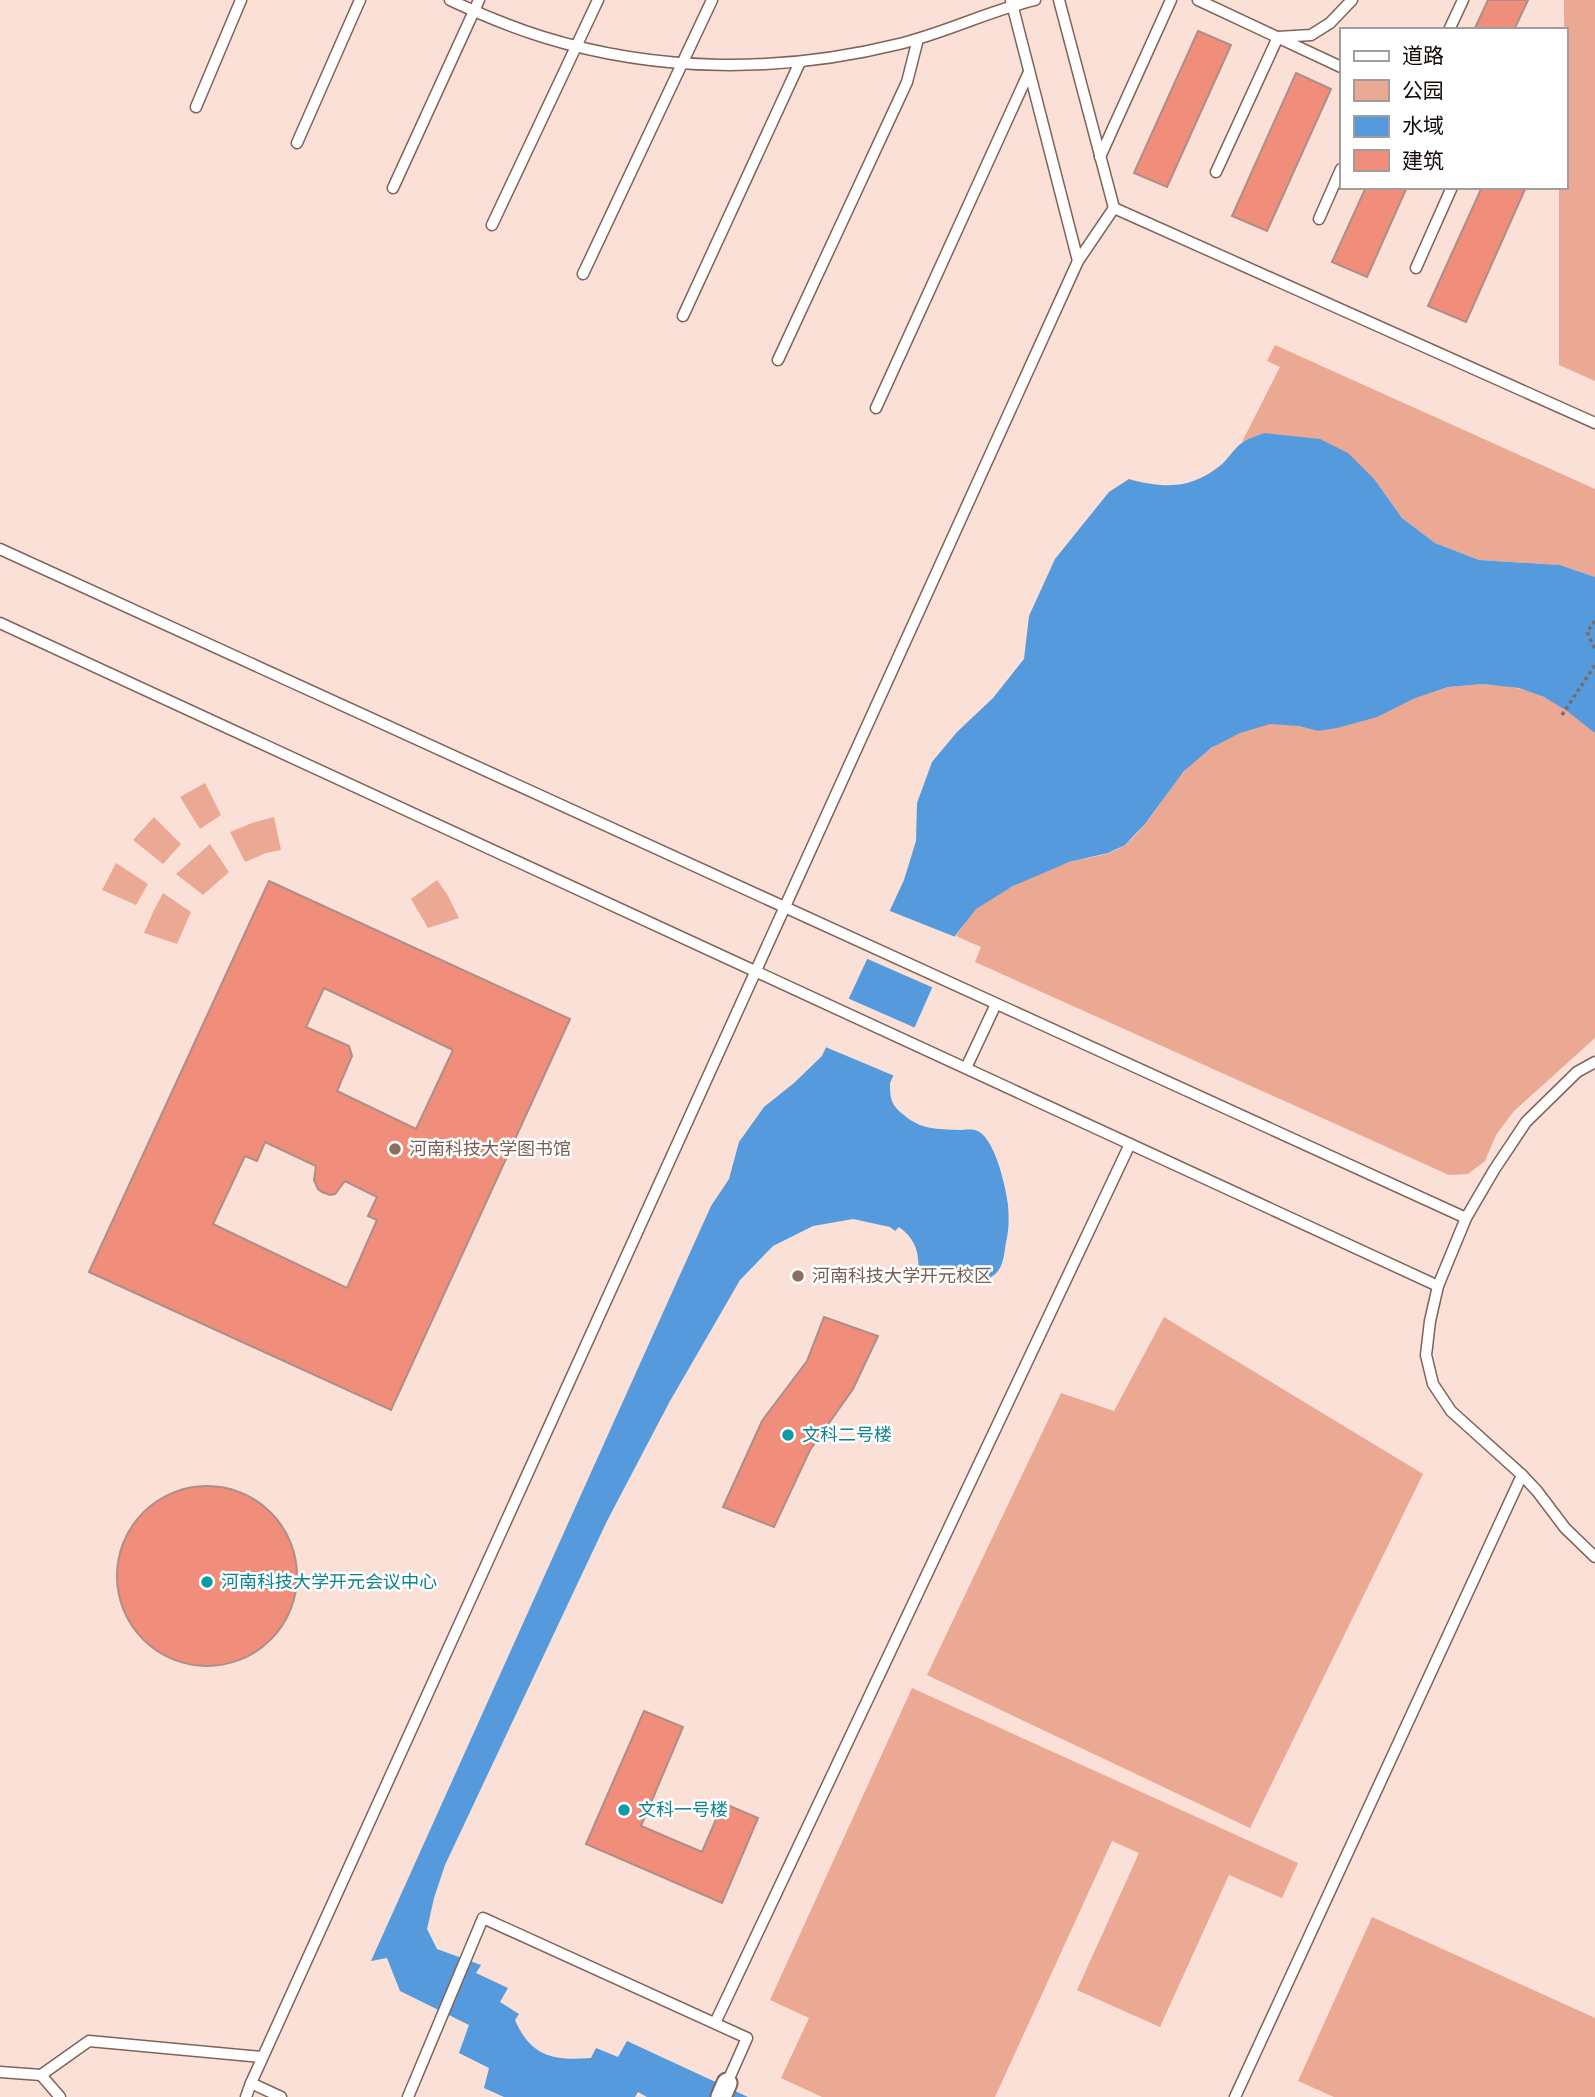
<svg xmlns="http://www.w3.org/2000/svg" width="1595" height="2097" viewBox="0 0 1595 2097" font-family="'Public Sans','Noto Sans SC',sans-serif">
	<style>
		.green { fill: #eba993 }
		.water { fill: #549add }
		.pier { fill: #fae0d7 }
		.building { fill: #f08e7b; stroke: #ae8e87; stroke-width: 2; fill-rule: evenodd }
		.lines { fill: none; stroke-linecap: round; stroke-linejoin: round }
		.lane-casing { stroke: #806359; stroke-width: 13 }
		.street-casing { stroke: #806359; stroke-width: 23 }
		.path { stroke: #7c6a65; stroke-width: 3.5; stroke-dasharray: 3.5 3.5; stroke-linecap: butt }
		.lane { stroke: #fff; stroke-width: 10 }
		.street { stroke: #fff; stroke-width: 19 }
		.education-dot { fill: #8d6e63; stroke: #fff; stroke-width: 2.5 }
		.culture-dot { fill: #0f9aa8; stroke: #fff; stroke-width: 2.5 }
		.labels { text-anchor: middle; stroke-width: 5; stroke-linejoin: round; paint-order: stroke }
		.education-label { font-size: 18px; fill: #785e54; stroke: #fff; text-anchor: start }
		.culture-label { font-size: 18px; fill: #0d838f; stroke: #fff; text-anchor: start }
	</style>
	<rect width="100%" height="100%" fill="#fae0d7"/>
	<g class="green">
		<polygon points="1564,0 1595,0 1595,381 1559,365 1559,187 1565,187"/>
		<polygon points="1275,345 1595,489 1595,577 1560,565 1479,560 1435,543 1402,518 1375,480 1264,433 1242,442 1280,367 1267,361"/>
		<path d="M1483,684c12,1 26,2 38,5 23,6 59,25 74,44v305l-81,73 -18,24 -11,26 -17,13 -19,1 -474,-213 6,-15 -25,-11c6,-9 12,-18 19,-26 14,-14 75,-43 95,-48 19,-5 40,-6 56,-18 23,-19 38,-49 57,-71 18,-22 59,-46 87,-49 16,-2 33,3 48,7l130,-44z"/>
		<polygon points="205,783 221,815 200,829 180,797"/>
		<polygon points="154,817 181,844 163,864 133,840"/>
		<polygon points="274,817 281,850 266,853 245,862 230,832 252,823"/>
		<polygon points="210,844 229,872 203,895 176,874"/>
		<polygon points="116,863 148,884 136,905 102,890"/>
		<polygon points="437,880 447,894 459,918 428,928 411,899"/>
		<polygon points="163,893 191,912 177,944 144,933 153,912"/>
		<polygon points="1164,1317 1423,1474 1250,1828 927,1675 1061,1393 1114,1411"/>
		<polygon points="912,1688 1298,1863 1282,1898 1229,1875 1160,2027 1077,1990 1139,1853 1112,1841 995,2097 822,2097 781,2078 809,2018 770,2000"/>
		<polygon points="1372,1917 1595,2018 1595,2097 1334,2097 1298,2081"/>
	</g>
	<path class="water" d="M1264,433l56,6 28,14 27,27 27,38 33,25 44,17 81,5 35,12v156l-28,-22 -23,-14 -25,-9 -36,-4 -35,3 -35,12 -36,18 -40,11 -19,3 -19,-5 -29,-2 -30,9 -29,15 -27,23 -39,53 -20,21 -17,8 -39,9 -56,24 -37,23 -21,27 -65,147c0,16 1,22 14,32 17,15 33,14 55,15 4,0 11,-1 16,0 19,4 31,57 33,75 1,12 1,26 -2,37 -3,19 -3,32 -22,38l-66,-8c2,-19 -3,-34 -19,-45l-4,4 -5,-4 -37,-8 -40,7 -40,20 -33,34 -70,121 -63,120 -162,344 -11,33 -7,31 10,20 44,16 -5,8 32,15 -8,14 19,12 -4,6c16,37 39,41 76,38l5,-10 22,9 9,-16 121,56h-101l-9,-5 -3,5h-131l-20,-9 5,-20 -30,-15 10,-28 -69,-34 -13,-33 -16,3 340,-755 18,-27 10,-37 25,-35 30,-24 28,-27 82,-176 12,-39 1,-38 15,-41 25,-30 36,-34 31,-39 5,-43 26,-57 54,-67 20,-13c35,10 63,10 92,-14 8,-7 14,-18 22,-23 6,-4 14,-6 21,-9z"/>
	<g class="pier">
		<polygon points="885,909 958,938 936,989 863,957"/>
		<polygon points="845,997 918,1029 897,1077 823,1046"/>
	</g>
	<g class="building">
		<polygon points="1488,0 1528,0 1514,30 1474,30"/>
		<polygon points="1198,31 1231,45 1167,187 1134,173"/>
		<polygon points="1296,73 1331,89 1267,231 1232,216"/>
		<polygon points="1366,187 1407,187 1367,277 1332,262"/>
		<polygon points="1482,187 1526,187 1466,322 1428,306"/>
		<path d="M269,881l301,138 -179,391 -302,-138zM324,988l129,62 -37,79 -79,-38 15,-35 -3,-10 -43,-19zM265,1142l51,24 -2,14 4,9 4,3 8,3 5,-1 10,-13 32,16 -9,19 9,4 -30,68 -134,-64 32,-68 12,5z"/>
		<polygon points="824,1317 878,1336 853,1389 810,1450 774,1527 723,1507 762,1421 807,1361"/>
		<circle cx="207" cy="1576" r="90"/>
		<polygon points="644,1711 683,1727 641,1826 702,1852 723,1803 758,1818 722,1903 586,1844"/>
	</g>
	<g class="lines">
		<defs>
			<g id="lane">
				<path d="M450,0c30,14 61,27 93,37 116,36 239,36 356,7 46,-11 89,-33 136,-44"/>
				<polyline points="1011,0 1078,261"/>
				<polyline points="1059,0 1114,208"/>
				<polyline points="1198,0 1341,67"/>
				<polyline points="1449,30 1463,0"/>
				<polyline points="196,107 241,0"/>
				<polyline points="297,143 360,0"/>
				<polyline points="1100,157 1171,0"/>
				<polyline points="1216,172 1278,37 1311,35 1330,23 1352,0"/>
				<polyline points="393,188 479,0"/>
				<polyline points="1319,219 1341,169"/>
				<polyline points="492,225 598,0"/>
				<polyline points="1416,268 1452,187"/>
				<polyline points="583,274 712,0"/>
				<polyline points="683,316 800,62"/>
				<polyline points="778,360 907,82 918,39"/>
				<polyline points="876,408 1029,72"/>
				<polyline points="0,549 1466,1218"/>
				<polyline points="0,623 1438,1286"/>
				<polyline points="1595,1062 1577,1072 1526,1122 1494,1170 1466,1218 1438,1286 1430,1321 1426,1355 1433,1384 1451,1411 1522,1475 1537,1491 1565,1528 1595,1557"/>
				<polyline points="966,1068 996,1004"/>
				<polyline points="715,2023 1130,1144"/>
				<polyline points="0,2072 41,2075 89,2041 262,2057"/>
				<polyline points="41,2075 60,2097"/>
				<polyline points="251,2083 281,2097"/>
				<polyline points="246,2097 251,2083 1078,261 1114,208 1595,423"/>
				<polyline points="408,2097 483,1918 747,2038 727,2083"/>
				<polyline points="1235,2097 1522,1475"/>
			</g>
			<polyline id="street" points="721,2097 727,2083"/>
		</defs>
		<use href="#lane" class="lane-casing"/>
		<use href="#street" class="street-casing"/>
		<g class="path">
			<polyline points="1595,621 1587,632 1595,649"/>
			<polyline points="1562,715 1595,665"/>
		</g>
		<use href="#lane" class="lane"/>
		<use href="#street" class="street"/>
	</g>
	<g class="education-dot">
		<circle cx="395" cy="1149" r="7"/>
		<circle cx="798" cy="1276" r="7"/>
	</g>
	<g class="culture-dot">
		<circle cx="788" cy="1435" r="7"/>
		<circle cx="207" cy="1582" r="7"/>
		<circle cx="624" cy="1810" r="7"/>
	</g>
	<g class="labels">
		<g class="education-label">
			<text x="409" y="1155">河南科技大学图书馆</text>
			<text x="812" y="1282">河南科技大学开元校区</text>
		</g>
		<g class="culture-label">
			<text x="802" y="1441">文科二号楼</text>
			<text x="221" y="1588">河南科技大学开元会议中心</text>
			<text x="638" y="1816">文科一号楼</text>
		</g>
	</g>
	<rect x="1340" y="28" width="228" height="161" fill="#ffffff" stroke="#a19d9c" stroke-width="2"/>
	<rect x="1354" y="51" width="35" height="10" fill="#ffffff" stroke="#a19d9c" stroke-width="2"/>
	<text x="1402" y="63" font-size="21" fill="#140a07">道路</text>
	<rect x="1354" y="80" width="35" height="21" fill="#eba993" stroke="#a19d9c" stroke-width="2"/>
	<text x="1402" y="98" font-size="21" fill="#140a07">公园</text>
	<rect x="1354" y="116" width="35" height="21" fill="#549add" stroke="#a19d9c" stroke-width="2"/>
	<text x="1402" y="133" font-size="21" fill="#140a07">水域</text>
	<rect x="1354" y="150" width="35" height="21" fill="#f08e7b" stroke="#a19d9c" stroke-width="2"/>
	<text x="1402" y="168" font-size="21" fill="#140a07">建筑</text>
</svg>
